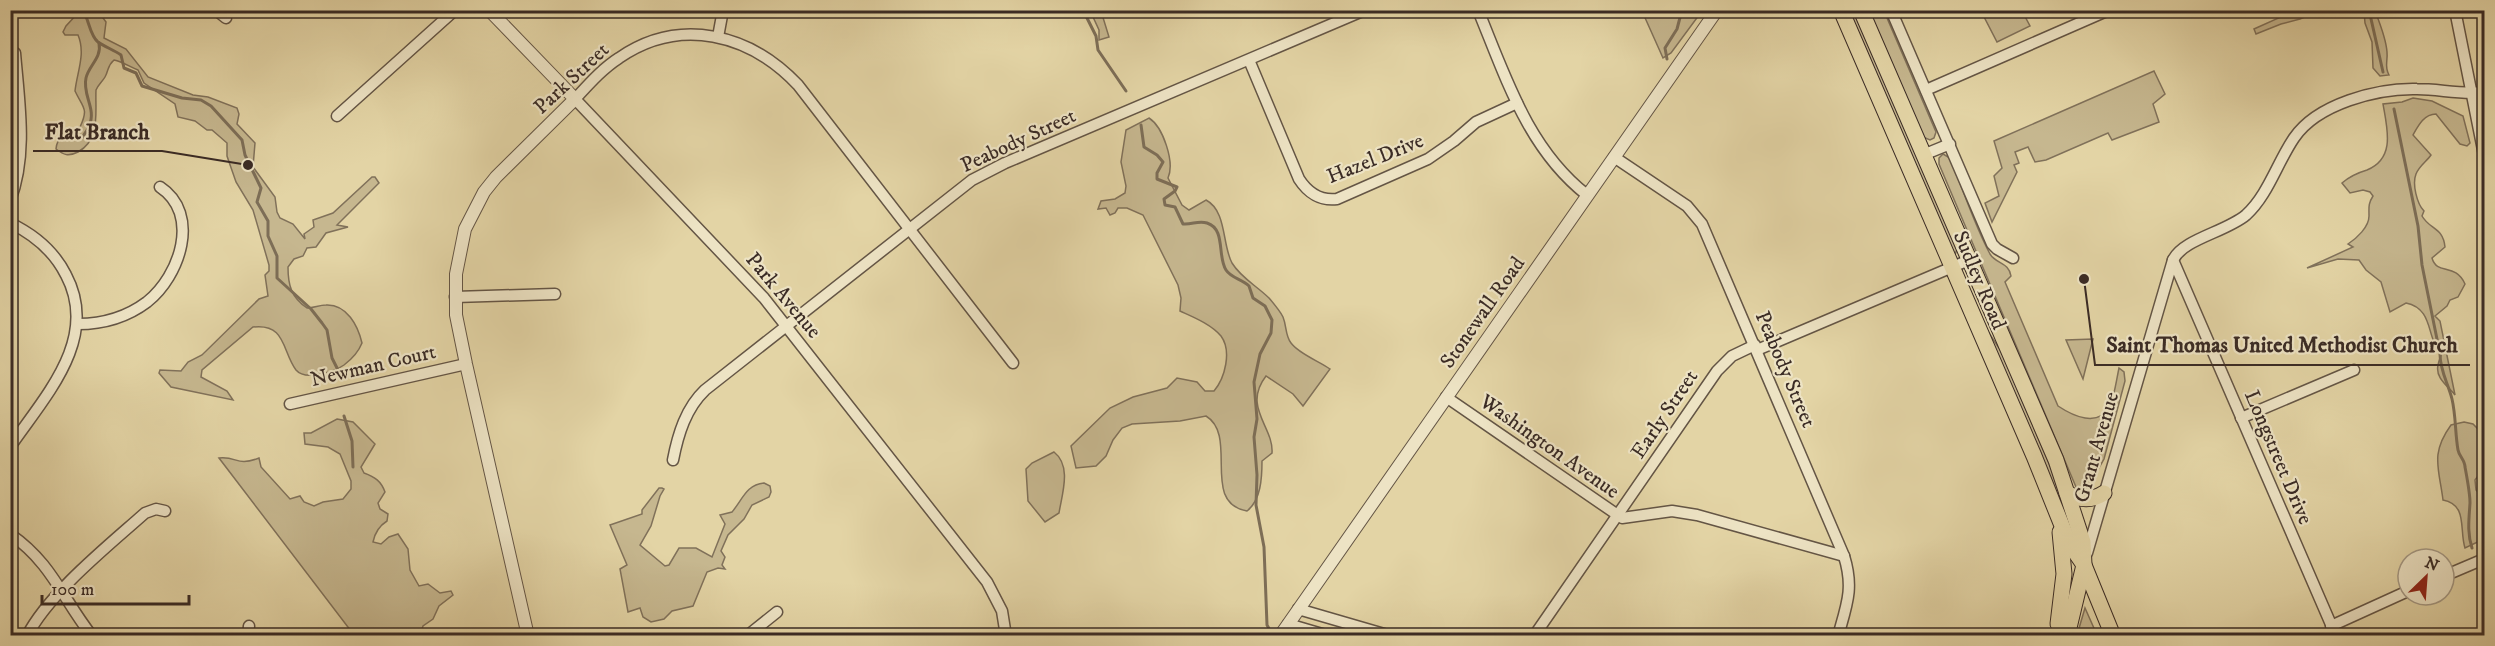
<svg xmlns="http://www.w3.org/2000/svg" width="2495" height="646" viewBox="0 0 2495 646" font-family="'IM FELL DW Pica',serif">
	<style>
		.green { fill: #c6b78f; stroke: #80715a; stroke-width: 1.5 }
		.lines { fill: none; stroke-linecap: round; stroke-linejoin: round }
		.stream { stroke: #7d6e57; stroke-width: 3 }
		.minor-casing { stroke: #645545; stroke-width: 13 }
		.tertiary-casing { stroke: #645545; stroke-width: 14 }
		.primary-casing { stroke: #3a2b25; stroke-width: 17 }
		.minor { stroke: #ede3c4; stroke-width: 10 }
		.tertiary { stroke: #ede3c4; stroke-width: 12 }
		.primary { stroke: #e3d4a5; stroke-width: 15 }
		.labels { text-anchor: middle; stroke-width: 4.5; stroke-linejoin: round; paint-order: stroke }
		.street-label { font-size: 21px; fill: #3a2b25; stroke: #ede3c4 }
		.leader { fill: none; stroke: #3a2b25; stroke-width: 2 }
		.callout-dot { fill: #3a2b25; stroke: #ede3c4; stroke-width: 2 }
		.callout-label { font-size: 22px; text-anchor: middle; font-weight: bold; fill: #3a2b25; stroke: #ede3c4; stroke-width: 4.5; stroke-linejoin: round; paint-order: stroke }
	</style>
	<rect width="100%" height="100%" fill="#e3d4a5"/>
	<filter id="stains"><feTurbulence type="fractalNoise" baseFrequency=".00333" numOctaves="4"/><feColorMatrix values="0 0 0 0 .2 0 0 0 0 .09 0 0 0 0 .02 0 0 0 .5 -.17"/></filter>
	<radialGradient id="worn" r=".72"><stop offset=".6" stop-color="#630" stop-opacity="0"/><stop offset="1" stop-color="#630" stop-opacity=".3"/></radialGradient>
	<g class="green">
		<path d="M73,11h25l8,11 -2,16 22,11 22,28 45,18 15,2 29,11 2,6 -2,10 18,19 -2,24 22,30 2,15 3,6 13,6 12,15 -1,-5 10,-7 -1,-7 20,-7 39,-36h3l4,6 -42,42 11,2 -22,6 -10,14 -9,1 -4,8 -9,3 -6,8c0,18 3,30 19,41 7,0 12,-3 19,-3 21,-1 32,21 36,38 -4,10 -10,16 -18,22 -10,7 -39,16 -48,5 -14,-19 -10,-47 -43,-43l-51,43 -1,7 26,14 6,9 -62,-13 -12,-14 1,-3 21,1 7,-9 14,-7 57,-56 9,-3 -3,-21 4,-4v-6l-16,-55 -17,-28 -9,-26v-13l-15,-13h-5l-12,-9 -17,-4 -3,-13 -31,-21 -6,-13c-8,-3 -15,-8 -24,-10 -7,6 -5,10 -9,17 -3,5 -7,8 -9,13 -1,22 5,49 -18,62 -10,5 -14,3 -22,-3 1,-14 13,-17 24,-22 9,-19 3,-19 -5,-36 2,-19 11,-37 3,-56h-13l-2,-3 3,-6 11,-12z"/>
		<polygon points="1067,11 1101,11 1109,37 1099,40 1099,30 1093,17 1073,17"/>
		<polygon points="1642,11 1702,11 1671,53 1663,58"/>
		<polygon points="1847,11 1855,11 1957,249 1955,255"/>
		<polygon points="1869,11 1884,11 1936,132 1934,138 1930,140 1923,137"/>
		<polygon points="1981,11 2022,11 2030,26 1997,42"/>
		<polygon points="2294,11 2319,11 2300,19 2281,24 2256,34 2254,29"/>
		<path d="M2364,11h11c5,13 11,27 12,41 1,10 -3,14 2,23l-9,1 -7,-8 -1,-26 -7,-19z"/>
		<polygon points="2154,71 2165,94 2153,104 2159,122 2112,140 2108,133 2046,160 2035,162 2028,147 2015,152 2019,163 2014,165 2017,172 1992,222 1985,203 1999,196 1994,176 2002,168 1994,141"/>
		<path d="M2413,98l19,3 31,15 7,27 -3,3 -7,-2 -24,-30c-12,0 -18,12 -23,21l18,20c-4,6 -12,11 -15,19 -4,10 1,30 8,37l-2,5c8,14 21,11 23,31l-13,11c5,18 23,4 33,26l-7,13 -8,3 -3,6 -12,10 5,5 15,74c-7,-9 -20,-17 -17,-30 1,-7 4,-8 4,-15 -17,-7 -6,-41 -36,-47l-16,9 -9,-30 -15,-12 -7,-10 -21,-1 -31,9 46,-21 -5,-3c9,-6 21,-17 21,-28 0,-9 -1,-12 4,-20l-3,-4 -7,-2 -13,3 -8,-10c8,-7 15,-10 25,-13 29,-12 20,-42 16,-66l19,-2z"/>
		<path d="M1149,118c14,9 26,44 19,60l14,27 7,5 17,-10c21,11 16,45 26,63 9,15 25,23 37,35 5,6 11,13 14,19 4,10 2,18 8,26 8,11 28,18 39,26l-27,37 -10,-12 -27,-18c-24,31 8,51 6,77l-10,8c0,17 -1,39 -15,50 -47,-8 -8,-75 -41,-95l-26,5 -48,3 -10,4 -9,12 -7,16 -10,10 -20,2 -5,-22 39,-38 23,-11 34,-9 10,-10 20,4 8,9h9c11,-13 18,-40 7,-55 -10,-12 -28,-19 -41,-25l1,-13 -3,-13 -35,-70 -16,-7h-9l-3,5 -5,2 -4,-7 -8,1 3,-8 14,-2 10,-6 1,-7 -5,-24 5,-32z"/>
		<path d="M1943,154l7,4c13,31 24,66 40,96 6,10 19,8 21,22l-6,6 53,124c15,10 40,22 52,0 4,-8 7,-29 9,-38l5,4 1,9 -21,78 -18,32 -10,-4 -137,-323v-6z"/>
		<polygon points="1985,327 2001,351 2068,508 2075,540"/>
		<polygon points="2093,339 2083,379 2066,340"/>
		<path d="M337,419l16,3 22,22 -14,23 3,6c11,4 17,8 21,19l-7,11 2,6 8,5 -1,7c-8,5 -12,11 -14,21l8,2 8,-7 9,-3 10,15 2,21 9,16 9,-2 12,9 11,-2 2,4 -14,11 -6,13 -10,7 -3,9h-66l-135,-177c19,-2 17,9 40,0l2,9 29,32 10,-3 4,6 10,4 9,-4 20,-3 8,-10v-8l-11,-27 -12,-7 -23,-3 -1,-11h7z"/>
		<path d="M2464,422l9,2 11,11v33l-9,12 1,10 8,9v40l-19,9c-6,-19 3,-43 -22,-48 -4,-32 -13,-46 8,-75z"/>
		<path d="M1054,452c18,14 8,42 5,61l-14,9 -17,-21 -2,-32 6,-6z"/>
		<path d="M764,483l6,3 1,6 -2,5 -17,8 -8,14 -16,16 -7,16 4,6 -3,8 3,4 -7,-1 -11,4 -14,34 -21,5 -8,8 -13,3 -8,-5 -3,-9 -12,4 -8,-43 7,-4 -17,-40 32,-11v-4l17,-22h3l2,1 -4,7 -9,30 -11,19 25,21 4,-1 10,-17h17l16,9 13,-33 -5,-9 12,-3c11,-13 14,-27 32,-29z"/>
		<polygon points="2085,608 2097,635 2077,635"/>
	</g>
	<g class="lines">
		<g class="stream">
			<path d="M83,10c6,10 7,26 15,32 7,5 16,8 23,13l3,13 12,5 6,13 40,12 19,2 10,6 31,34 3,15 16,33 -4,14 11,19v15l9,20v22l34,31 11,14 5,7 5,28 5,10"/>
			<polyline points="1083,10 1096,36 1098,50 1126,91"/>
			<polyline points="2369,10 2383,72"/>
			<polyline points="1667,59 1665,48 1677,29 1682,10"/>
			<path d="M2394,109l24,117 4,39 18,89c0,17 8,29 12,45 4,17 3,34 6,51 1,6 7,10 7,17 2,11 5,26 5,36 -1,16 -3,30 2,45"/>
			<path d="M1141,125l3,22 13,8 6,7 -6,11v6l20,8 -2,4 -11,8 1,6 10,2 8,17c9,1 15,-4 24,-1 19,6 10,33 19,47 5,8 16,9 23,16l4,12 12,8 7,14 -1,13 -11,21 -6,28 3,37 -3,18 3,38 -1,30 8,42 3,78 4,7"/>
			<path d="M82,138c2,-4 6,-8 7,-12 8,-17 -7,-31 -3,-48 3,-13 16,-20 13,-35"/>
			<polyline points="344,416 352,441 353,467"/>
			<polyline points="2482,575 2484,579"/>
		</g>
		<defs>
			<g id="minor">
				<polyline points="216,10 226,18"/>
				<path d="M1478,10c28,68 50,139 109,185"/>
				<polyline points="1891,10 1992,244 1997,249 2013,258"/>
				<polyline points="2455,10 2484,155"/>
				<polyline points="718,37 723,10"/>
				<path d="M1249,60l50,119c9,14 22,22 38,20l91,-40 26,-18 22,-19 41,-19"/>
				<polyline points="1926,90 2109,10"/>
				<polyline points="337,116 455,10"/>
				<polyline points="1923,155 1950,144"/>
				<path d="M1614,157l73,49 15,18 142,332c10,32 3,48 -6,80"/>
				<path d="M10,201c18,-47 9,-99 5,-148"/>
				<path d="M10,223c25,12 44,28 56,52 34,64 -21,121 -56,172"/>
				<polyline points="2173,260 2336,636"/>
				<polyline points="455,297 555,294"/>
				<path d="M78,324c25,0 49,-7 69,-22 33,-26 54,-88 13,-115"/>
				<polyline points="1757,350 1969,260"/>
				<polyline points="1446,397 1622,518 1672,511 1697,515 1844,556"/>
				<polyline points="290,404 466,364"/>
				<polyline points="2241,418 2354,370"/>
				<path d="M673,460c5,-26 13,-52 32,-70l267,-210 33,-17 360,-153"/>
				<path d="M10,534c42,29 52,64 82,102"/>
				<path d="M2087,553l86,-293c10,-21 53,-28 73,-45 22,-20 31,-52 48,-77 23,-34 83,-50 123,-49 23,0 44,6 67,3"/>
				<polyline points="2444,576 2484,559"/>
				<polyline points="1298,609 1391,636"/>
				<polyline points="1288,624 1329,636"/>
				<polyline points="2331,626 2408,591"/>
				<path d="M27,636c22,-43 81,-90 118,-123l11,-4 9,2"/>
				<polyline points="248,636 249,626"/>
				<polyline points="747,636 777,612"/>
				<path d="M1006,636l-4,-25 -15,-29 -223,-284 -189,-199c14,-15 27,-30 44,-41 61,-42 131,-24 179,27l215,278"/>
				<polyline points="1534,636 1717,371 1732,356 1755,345"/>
			</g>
			<g id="tertiary">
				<polyline points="489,10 575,99 496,177 484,192 465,229 456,274 456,315 466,364 528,636"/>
				<polyline points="1280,636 1717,10"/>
			</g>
			<g id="primary">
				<polyline points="1841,10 2034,456 2069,543 2084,565 2113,636"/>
				<polyline points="1861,10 2056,460 2083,542 2084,565 2067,636"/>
				<path d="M2067,493c12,7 25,8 37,0"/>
				<polyline points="2058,624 2064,574 2060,532"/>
			</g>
		</defs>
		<use href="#minor" class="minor-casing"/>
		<use href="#tertiary" class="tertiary-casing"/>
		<use href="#primary" class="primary-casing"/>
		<use href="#minor" class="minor"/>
		<use href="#tertiary" class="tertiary"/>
		<use href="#primary" class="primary"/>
	</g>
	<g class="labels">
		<g class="street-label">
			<text transform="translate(571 78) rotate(-43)" y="7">Park Street</text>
			<text transform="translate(1018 140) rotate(-25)" y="7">Peabody Street</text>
			<text transform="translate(1375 158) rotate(-22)" y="7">Hazel Drive</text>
			<text transform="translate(1980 280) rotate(67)" y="7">Sudley Road</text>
			<text transform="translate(784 295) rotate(50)" y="7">Park Avenue</text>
			<text transform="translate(1482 312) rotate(-55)" y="7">Stonewall Road</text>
			<text transform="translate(373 365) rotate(-13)" y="7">Newman Court</text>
			<text transform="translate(1786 369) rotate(67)" y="7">Peabody Street</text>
			<text transform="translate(1664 414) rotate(-56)" y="7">Early Street</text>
			<text transform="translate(1550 446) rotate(35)" y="7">Washington Avenue</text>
			<text transform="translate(2096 447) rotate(-74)" y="7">Grant Avenue</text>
			<text transform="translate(2279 457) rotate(67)" y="7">Longstreet Drive</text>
		</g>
	</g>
	<path class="leader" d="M248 165L162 151H33M2084 279L2095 365H2470"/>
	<g class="callout-dot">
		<circle cx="248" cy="165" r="6"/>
		<circle cx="2084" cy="279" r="6"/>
	</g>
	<g class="callout-label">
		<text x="97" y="139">Flat Branch</text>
		<text x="2282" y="352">Saint Thomas United Methodist Church</text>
	</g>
	<rect width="2495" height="646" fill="none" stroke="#e3d4a5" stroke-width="36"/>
	<rect x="12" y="12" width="2471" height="622" fill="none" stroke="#3a2b25" stroke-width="3"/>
	<rect x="18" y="18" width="2459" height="610" fill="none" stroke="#3a2b25" stroke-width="1.5"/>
	<g transform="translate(2426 577) rotate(25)"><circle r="28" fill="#ede3c4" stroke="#a59984" stroke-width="1.5"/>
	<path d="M0-4.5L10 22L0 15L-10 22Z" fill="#8f2418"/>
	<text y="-9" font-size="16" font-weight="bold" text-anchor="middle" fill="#3a2b25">N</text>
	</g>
	<path d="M42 595v9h147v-9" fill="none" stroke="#3a2b25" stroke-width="3"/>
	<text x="51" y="595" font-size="18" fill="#3a2b25" stroke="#ede3c4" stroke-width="4.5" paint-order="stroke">100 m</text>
	<rect width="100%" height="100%" filter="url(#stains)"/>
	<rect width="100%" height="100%" fill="url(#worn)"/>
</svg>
